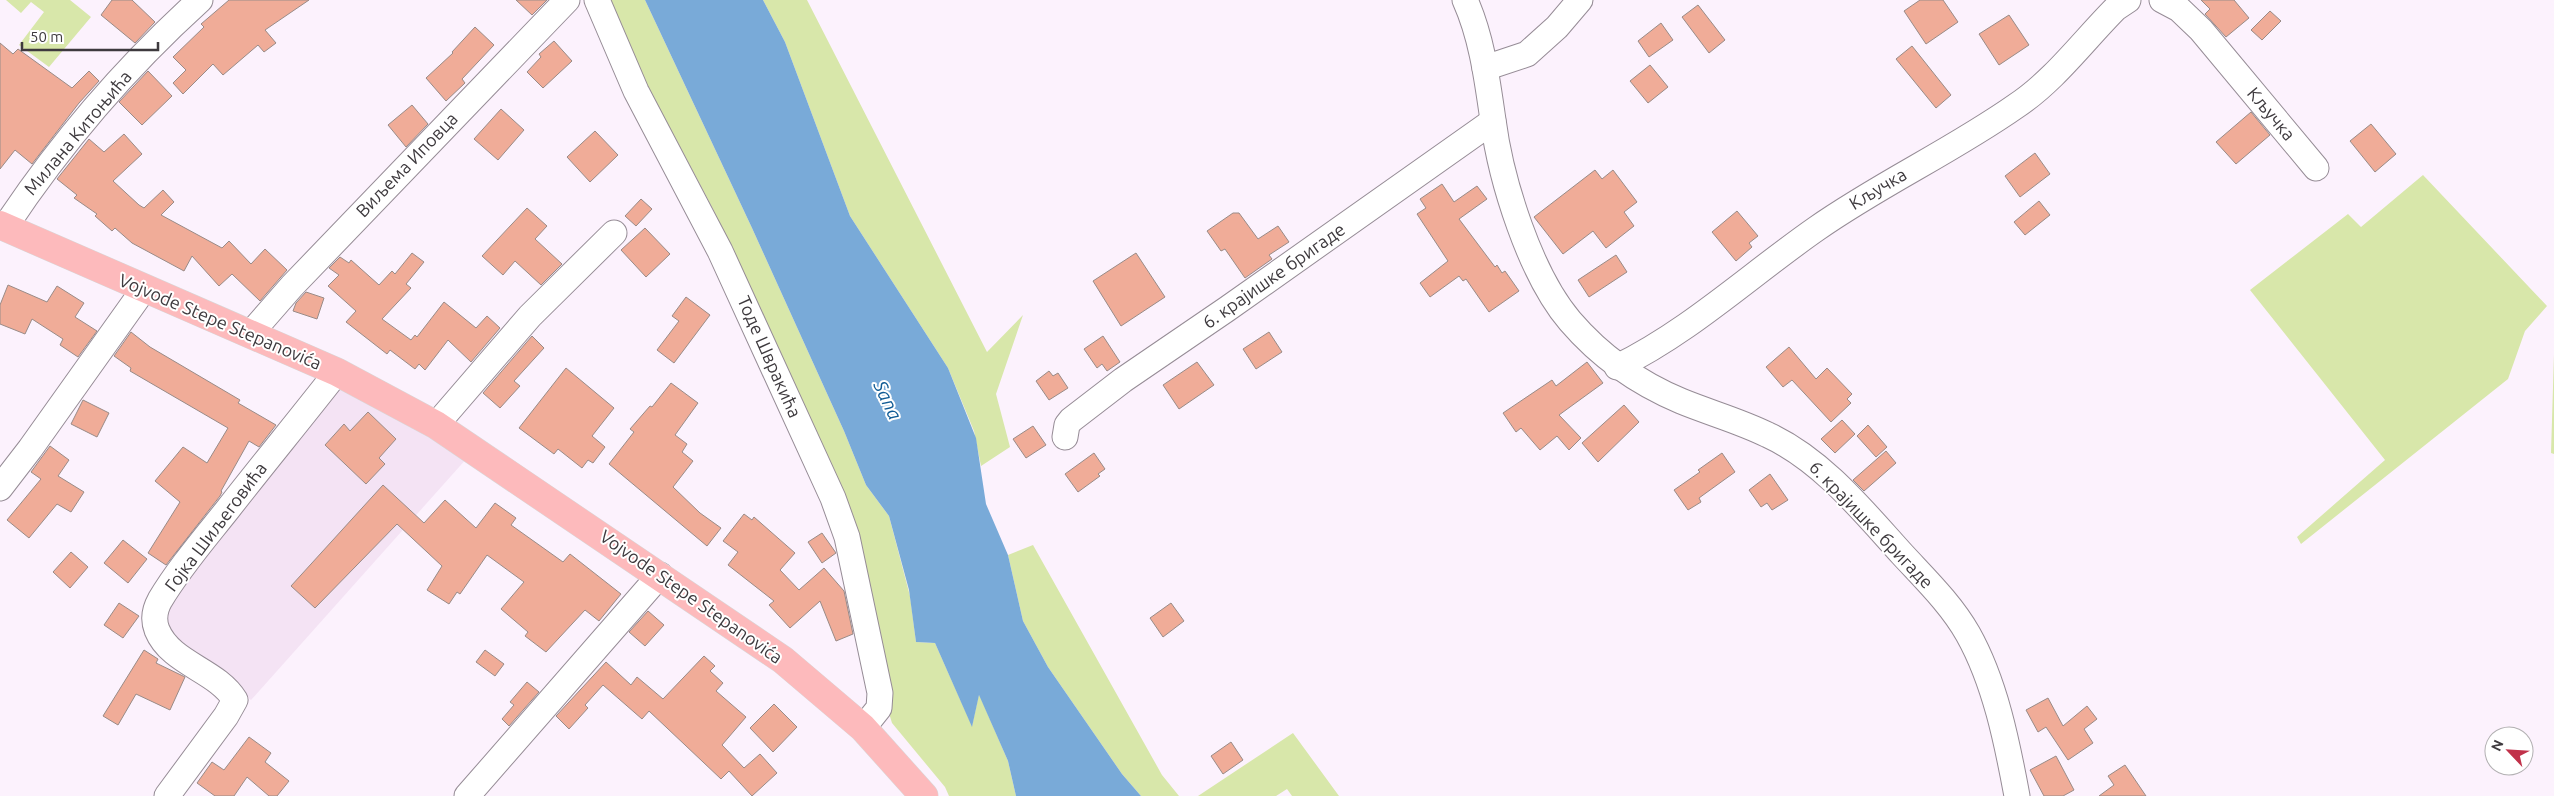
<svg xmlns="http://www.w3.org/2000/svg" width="2554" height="796" viewBox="0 0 2554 796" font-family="Ubuntu,sans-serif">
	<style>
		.built { fill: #f4e3f4 }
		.green { fill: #d8e7aa }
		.water { fill: #79aad8 }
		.building { fill: #f0ac98; stroke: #998b87 }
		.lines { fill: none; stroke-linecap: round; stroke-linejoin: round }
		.minor-casing { stroke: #968c96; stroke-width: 27 }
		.major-casing { stroke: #d8d8d8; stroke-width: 29 }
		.minor { stroke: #fff; stroke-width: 25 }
		.major { stroke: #fdbabc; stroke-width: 28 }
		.labels { text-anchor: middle; stroke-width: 4; stroke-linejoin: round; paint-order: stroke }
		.street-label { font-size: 18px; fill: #3e3a3e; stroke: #fff }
		.water-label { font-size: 19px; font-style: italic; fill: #105b95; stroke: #fff }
	</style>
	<rect width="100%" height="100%" fill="#fcf2fd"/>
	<polygon class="built" points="339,383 468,457 251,700 170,643 161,609"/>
	<g class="green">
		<polygon points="6,0 70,0 91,17 49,67 19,45 44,12 31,2 21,13"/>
		<polygon points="607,0 645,0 752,228 844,431 866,485 889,516 910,596 916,642 935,643 972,726 979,694 1008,761 1016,796 949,796 945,787 892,723 780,358 713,209 627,47"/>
		<polygon points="763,0 807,0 987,352 1023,315 996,394 1010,447 981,466 974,431 948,368 850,216 785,42"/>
		<polygon points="2423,175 2547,306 2525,331 2508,379 2301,544 2297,537 2385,460 2250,290 2348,214 2361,227"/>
		<polygon points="2554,354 2554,454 2551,453"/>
		<polygon points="1033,545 1162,775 1179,796 1141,796 1122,774 1048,667 1023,621 1008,555"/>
		<polygon points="1293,733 1339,796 1292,796 1287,789 1276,796 1198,796"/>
	</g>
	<polygon class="water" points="645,0 763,0 785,42 850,216 948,368 976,438 986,504 1008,555 1023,621 1048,667 1122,774 1141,796 1016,796 1008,761 979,695 972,727 935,643 916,642 909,590 889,516 866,485 844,431 752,228"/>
	<g class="building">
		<polygon points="112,0 132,0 155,22 135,43 101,15"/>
		<polygon points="229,0 309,0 265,30 276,43 264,52 258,45 223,75 213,64 183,94 173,83 186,70 173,57 204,27 201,24"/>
		<polygon points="516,0 547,0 532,15"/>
		<polygon points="1920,0 1943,0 1958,22 1926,44 1904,11"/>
		<polygon points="2201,0 2234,0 2249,18 2226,37 2205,14 2210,9"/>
		<polygon points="1698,5 1725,40 1709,53 1682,17"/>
		<polygon points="2270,11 2281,21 2262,40 2251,30"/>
		<polygon points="2009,15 2029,45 1999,65 1979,34"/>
		<polygon points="1661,23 1673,40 1649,57 1638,41"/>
		<polygon points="475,27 494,45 462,79 465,83 446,101 426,78 453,53 452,52"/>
		<polygon points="554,41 572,61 543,88 527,72 541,57 539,54"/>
		<polygon points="0,43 13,54 18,49 72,88 89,71 99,81 79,103 32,164 15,150 0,169"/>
		<polygon points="1912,46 1951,95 1936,108 1896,59"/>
		<polygon points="1650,65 1668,87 1648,103 1630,81"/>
		<polygon points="148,71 172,96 142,125 119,102"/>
		<polygon points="412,105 428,124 406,147 388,125"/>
		<polygon points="501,109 524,130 498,160 474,139"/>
		<polygon points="2251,112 2270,135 2236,164 2216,142"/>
		<polygon points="2371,124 2396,154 2375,172 2350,141"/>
		<polygon points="595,131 618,155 590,182 567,157"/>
		<polygon points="124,134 142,154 113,181 139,205 144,208 163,190 174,202 161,215 222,248 229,241 251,264 265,249 287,270 260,301 232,274 219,286 192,256 184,271 132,243 115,228 112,231 95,216 97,214 74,198 77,195 57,179 89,139 104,152"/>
		<polygon points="2035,153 2050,174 2020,197 2005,176"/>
		<polygon points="1595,170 1602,179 1613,170 1637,202 1624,212 1634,226 1606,248 1593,231 1563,254 1534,217"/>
		<polygon points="1442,184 1454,202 1477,186 1487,199 1459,219 1495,267 1497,265 1502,273 1505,271 1519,291 1489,312 1466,279 1463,281 1459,276 1430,297 1420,283 1448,261 1417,214 1426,208 1420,199"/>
		<polygon points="641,199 652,209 636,226 625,216"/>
		<polygon points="2039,201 2050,215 2025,235 2014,222"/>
		<polygon points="527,208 547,226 535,239 562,264 541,285 515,261 503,275 482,256"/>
		<polygon points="1737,211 1758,236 1749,243 1752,247 1736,261 1712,232"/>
		<polygon points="1233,213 1239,213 1258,239 1278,226 1289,242 1269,255 1272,259 1245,278 1225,249 1221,251 1207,231"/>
		<polygon points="645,228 670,254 646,277 621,250"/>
		<polygon points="412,253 424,262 406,284 411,288 382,319 411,340 415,335 417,337 444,302 476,328 487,316 500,328 471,362 448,340 425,370 419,364 415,369 390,350 387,354 346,322 356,311 328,286 339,275 329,268 340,257 349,263 351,260 379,285 392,271 395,274"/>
		<polygon points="1136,253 1165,297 1121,326 1093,281"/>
		<polygon points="1616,255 1627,272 1589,297 1578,280"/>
		<polygon points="8,285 47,302 57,286 84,303 75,317 97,331 78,357 60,345 63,339 32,319 25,334 0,324 0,305"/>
		<polygon points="306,292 324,298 317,319 293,311 296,303"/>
		<polygon points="686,297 710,315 674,363 657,350 679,321 672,316"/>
		<polygon points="131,332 150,347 240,400 238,403 276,425 259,447 249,441 221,491 222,492 220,496 166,565 148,553 180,502 155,481 183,447 207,463 228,428 130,371 131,368 114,356"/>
		<polygon points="1269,332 1282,352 1256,369 1243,349"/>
		<polygon points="532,336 544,348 514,381 520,386 500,408 483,393"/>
		<polygon points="1103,336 1120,362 1107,371 1102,364 1097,368 1084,349"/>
		<polygon points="1789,347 1816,379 1827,368 1852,394 1847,399 1851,403 1831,422 1792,380 1783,387 1766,367"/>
		<polygon points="1197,362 1214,385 1179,409 1163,385"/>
		<polygon points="1587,362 1603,383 1559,415 1581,438 1569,450 1557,436 1540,450 1521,428 1516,432 1503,413 1552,380 1556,386"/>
		<polygon points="566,368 614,408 592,436 605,447 593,463 588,460 582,468 558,449 554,454 519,428"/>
		<polygon points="1049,371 1053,376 1058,373 1068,388 1049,400 1036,381"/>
		<polygon points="671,383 698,403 675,435 687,444 682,452 693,461 673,487 700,513 721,528 707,546 609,464 634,432 630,429 650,406 652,407"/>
		<polygon points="83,400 109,413 97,437 71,424"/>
		<polygon points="1624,405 1639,422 1598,462 1582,443"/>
		<polygon points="368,412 396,439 379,458 385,464 366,484 325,445 344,424 350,431"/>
		<polygon points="1842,420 1855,434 1835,453 1821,439"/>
		<polygon points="1868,425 1887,447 1876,457 1857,436"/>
		<polygon points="1033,426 1046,445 1026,458 1013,439"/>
		<polygon points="50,446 69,460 58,476 84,492 71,512 57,504 29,538 7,520 41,479 31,472"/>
		<polygon points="1886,451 1896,463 1864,491 1853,480"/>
		<polygon points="1094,453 1105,469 1098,474 1100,476 1078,492 1065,474"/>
		<polygon points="1722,453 1735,472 1699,498 1701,502 1688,510 1674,490 1700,472 1698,470"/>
		<polygon points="1770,474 1788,500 1772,510 1767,503 1761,507 1749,490"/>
		<polygon points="383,485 424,523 445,500 476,528 495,503 516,518 511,525 563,562 570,554 621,594 599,621 585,610 546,652 525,636 528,632 501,609 524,582 487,555 460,594 457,592 449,604 427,590 442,566 397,524 315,608 291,586"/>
		<polygon points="744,514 752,520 754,517 795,553 780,570 799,590 824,568 844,591 853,634 836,641 820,601 790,628 769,605 774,601 728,565 738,552 723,541"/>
		<polygon points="822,533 836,553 822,563 808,542"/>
		<polygon points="123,540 147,559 128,583 104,563"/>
		<polygon points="71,552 88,567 70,588 53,572"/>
		<polygon points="119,603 139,616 123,638 104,625"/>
		<polygon points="1171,603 1184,621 1163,637 1150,618"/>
		<polygon points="648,611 664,625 645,646 629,632"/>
		<polygon points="144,650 158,659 156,663 185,677 170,710 136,694 118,725 103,716"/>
		<polygon points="485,650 504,664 495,676 476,662"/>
		<polygon points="704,656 715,666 710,671 723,683 716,691 746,717 722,745 744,768 760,754 777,773 752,796 729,771 721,779 649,711 642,719 603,685 585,705 588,708 569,729 556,716 606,662 631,685 637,677 663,699"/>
		<polygon points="527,682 539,692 509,726 502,719 514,705 510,702"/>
		<polygon points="2048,698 2063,726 2087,706 2097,719 2084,729 2093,743 2068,760 2046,727 2038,732 2026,710"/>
		<polygon points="774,704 797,727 773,752 750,728"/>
		<polygon points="249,737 271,753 265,762 289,781 277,796 269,796 247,777 234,796 215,796 197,783 212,762 224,770"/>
		<polygon points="1231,742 1243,760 1223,774 1211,756"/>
		<polygon points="2056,756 2074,790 2063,796 2044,796 2030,770"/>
		<polygon points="2125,765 2146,796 2099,796 2114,785 2108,776"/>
	</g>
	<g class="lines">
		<defs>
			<g id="minor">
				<polyline points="597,0 636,91 720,251 833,498 847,537 880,693 879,708 863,728"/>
				<path d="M1465,0c17,38 22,79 28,120 8,61 37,154 77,201 30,35 68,62 111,80 29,12 59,20 87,34 54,25 95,76 134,119 23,25 49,50 66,80 27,48 39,108 49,162"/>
				<polyline points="2162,0 2179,9 2201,30 2316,168"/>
				<polyline points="1485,68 1527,54 1557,27 1580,0"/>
				<path d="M5,227c55,-83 121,-160 195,-227"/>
				<polyline points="251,333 292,286 567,0"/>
				<path d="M1617,367c72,-35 133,-92 199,-138 64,-45 136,-78 200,-123 38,-25 68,-66 100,-98l12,-8"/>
				<polyline points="436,425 530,316 614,233"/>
				<polyline points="1065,437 1067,425 1071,420 1123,380 1227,309 1493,121"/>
				<polyline points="0,488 30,449 144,289"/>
				<path d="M167,796l59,-80 9,-16c-18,-30 -64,-36 -78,-70 -4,-10 -2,-21 3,-30 19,-32 45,-62 68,-91 36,-46 73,-91 109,-137"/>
				<polyline points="467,796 660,575"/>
			</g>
			<polyline id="major" points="0,225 337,372 436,425 783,660 863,728 924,796"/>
		</defs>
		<use href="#minor" class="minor-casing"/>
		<use href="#major" class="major-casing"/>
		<use href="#minor" class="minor"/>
		<use href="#major" class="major"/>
	</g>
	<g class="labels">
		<g class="street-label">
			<text transform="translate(2271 114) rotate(50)" y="6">Кључка</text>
			<text transform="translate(78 133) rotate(-50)" y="6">Милана Китоњића</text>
			<text transform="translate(407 165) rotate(-46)" y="6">Виљема Иповца</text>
			<text transform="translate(1878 189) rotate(-31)" y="6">Кључка</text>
			<text transform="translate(1274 276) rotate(-35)" y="6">6. крајишке бригаде</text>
			<text transform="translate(220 322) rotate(23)" y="6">Vojvode Stepe Stepanovića</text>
			<text transform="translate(769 357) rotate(66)" y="6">Тоде Швракића</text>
			<text transform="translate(1871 525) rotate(46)" y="6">6. крајишке бригаде</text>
			<text transform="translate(216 527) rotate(-53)" y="6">Гојка Шиљеговића</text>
			<text transform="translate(691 597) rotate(35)" y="6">Vojvode Stepe Stepanovića</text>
		</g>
		<g class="water-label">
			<text transform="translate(888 400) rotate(65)" y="7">Sana</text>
		</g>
	</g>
	<g transform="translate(2509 751) rotate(295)"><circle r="24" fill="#ffffff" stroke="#b2b0b2"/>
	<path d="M0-4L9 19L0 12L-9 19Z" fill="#c1314a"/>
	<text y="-8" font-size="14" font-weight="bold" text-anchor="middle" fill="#3e3a3e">N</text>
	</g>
	<path d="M22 42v8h136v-8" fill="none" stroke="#3e3a3e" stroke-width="2.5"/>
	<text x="30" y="42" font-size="15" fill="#3e3a3e" stroke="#ffffff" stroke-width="4" paint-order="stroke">50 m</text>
</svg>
